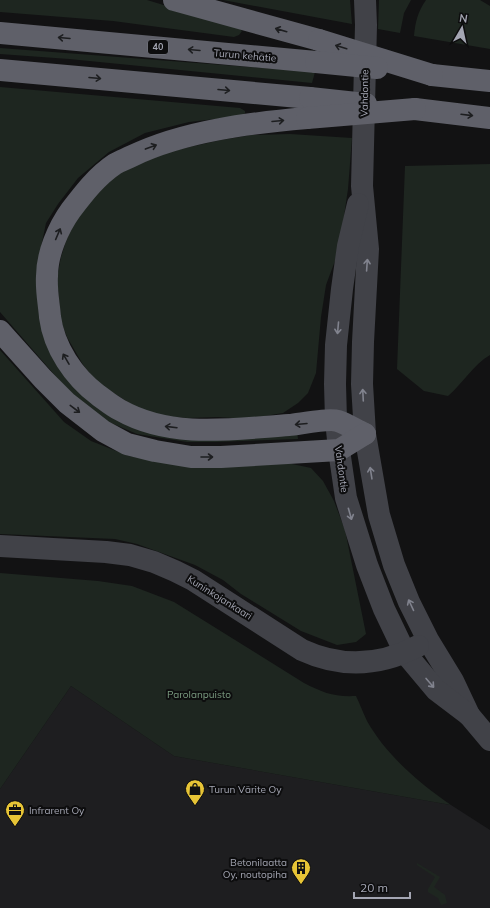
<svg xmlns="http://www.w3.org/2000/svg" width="490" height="908" viewBox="0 0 490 908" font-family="Mulish,sans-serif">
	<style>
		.built { fill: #1e1e20 }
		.green { fill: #1e2620 }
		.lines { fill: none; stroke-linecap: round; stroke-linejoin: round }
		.secondary { stroke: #414248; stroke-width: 22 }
		.highway { stroke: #5f6069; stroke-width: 22 }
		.highway-bridge { stroke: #5f6069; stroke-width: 22 }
		.oneway { stroke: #1d1e20 }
		.oneway2 { stroke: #81838e }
		.labels { text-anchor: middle; stroke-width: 4; stroke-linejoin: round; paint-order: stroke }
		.shield { fill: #0d0d0e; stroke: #777882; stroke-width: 1 }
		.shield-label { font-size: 9px; font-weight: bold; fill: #a4a6b3 }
		.street-label { font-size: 10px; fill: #a4a6b3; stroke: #0d0d0e }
		.park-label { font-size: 10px; fill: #7c9d82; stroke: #0d0d0e }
		.poi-label { font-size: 10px; fill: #a4a6b3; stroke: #0d0d0e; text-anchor: start }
	</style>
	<rect width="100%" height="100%" fill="#121213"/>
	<polygon class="built" points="71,686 174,756 451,805 490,830 490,908 0,908 0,789"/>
	<g class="green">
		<polygon points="0,0 147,0 239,28 242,31 239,35 234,37 113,21 0,12"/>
		<polygon points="223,0 350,0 352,24"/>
		<polygon points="379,0 411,0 404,13 400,33 378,29"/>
		<path d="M426,0h54l10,6v43l-76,-13c1,-13 4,-25 12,-36z"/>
		<polygon points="0,48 315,72 312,83 69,59 0,54"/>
		<polygon points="0,87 240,108 245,111 245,113 242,116 189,122 145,133 109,152 78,178 58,204 46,223 37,267 40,305 106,414 297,431 298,439 216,442 187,442 137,434 104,420 89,410 59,380 0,312"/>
		<polygon points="290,134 352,138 348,189 339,250 326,285 321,317 316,373 308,393 298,403 283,413 247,419 218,417 187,418 161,416 137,408 95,381 82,363 67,337 61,321 57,278 61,257 68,235 79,212 119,171 172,151 221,140 252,135"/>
		<path d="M490,164v191c-17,10 -27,28 -42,41l-24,-5 -27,-22 8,-203z"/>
		<polygon points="0,350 64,422 91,441 129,456 178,465 267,462 292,464 311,468 323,481 334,501 345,530 366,634 356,642 337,645 301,631 241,594 223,580 195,565 137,544 115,539 0,534"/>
		<path d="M0,573l98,8 34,5 42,16 130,81c20,10 29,14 52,13 4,8 7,17 11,25 20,35 52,62 84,84l-277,-49 -103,-70 -71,103z"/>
		<polygon points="417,863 440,877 434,887 445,895 447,903 441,905 438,898 428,892 428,889 435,877 417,865"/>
	</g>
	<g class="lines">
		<g class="secondary">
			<polyline points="365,0 366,25 362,186 368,249 363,342 362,384 365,434 379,515 394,565 409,602 428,640 453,681 469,715"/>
			<polyline points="358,204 348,246 342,289 336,345 335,384 336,420 339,450 346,498 367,565 384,609 405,653 436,690 469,715 490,740"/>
			<path d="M0,546l106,6 24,3 24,7 21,9 18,9 109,70c39,18 78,16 116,-4"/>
		</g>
		<g class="highway">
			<polyline points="174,0 319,40"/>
			<polyline points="0,33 316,62"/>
			<polyline points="0,70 310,98"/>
			<polyline points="432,75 490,81"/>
			<polyline points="415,109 490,118"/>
			<path d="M307,118c-57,5 -123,13 -175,38 -6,3 -12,5 -17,8 -18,12 -31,29 -44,46 -13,18 -24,44 -24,66 -1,14 2,28 3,41 4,31 24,60 48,78 7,5 14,11 22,15 51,29 113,19 169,15 11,-1 40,-7 49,-4 9,3 18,9 27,13"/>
			<polyline points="0,331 43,379 67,403 103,431 127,444 155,451 191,457 221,457 339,450 365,434"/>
		</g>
		<g class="highway-bridge">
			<polyline points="319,40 432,75"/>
			<polyline points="316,62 377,68"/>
			<polyline points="310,98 366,104"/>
			<polyline points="307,118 415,109"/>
		</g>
	</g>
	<defs><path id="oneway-shaft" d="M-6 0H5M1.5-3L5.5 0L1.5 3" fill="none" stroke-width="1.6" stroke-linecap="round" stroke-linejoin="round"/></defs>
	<g class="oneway">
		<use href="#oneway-shaft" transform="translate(281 30) rotate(-164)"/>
		<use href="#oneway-shaft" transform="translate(64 38) rotate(-175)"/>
		<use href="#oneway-shaft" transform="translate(341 47) rotate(-163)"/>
		<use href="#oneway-shaft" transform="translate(194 50) rotate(-175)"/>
		<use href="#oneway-shaft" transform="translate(95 78) rotate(5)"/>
		<use href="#oneway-shaft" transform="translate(224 90) rotate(5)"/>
		<use href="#oneway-shaft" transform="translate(467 115) rotate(7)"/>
		<use href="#oneway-shaft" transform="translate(278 121) rotate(-5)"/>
		<use href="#oneway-shaft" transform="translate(151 147) rotate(-20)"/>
		<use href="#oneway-shaft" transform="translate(58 234) rotate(-67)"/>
		<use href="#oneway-shaft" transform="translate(66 359) rotate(-120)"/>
		<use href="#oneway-shaft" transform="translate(75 409) rotate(37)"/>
		<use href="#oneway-shaft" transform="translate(301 424) rotate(175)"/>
		<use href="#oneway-shaft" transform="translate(171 427) rotate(-173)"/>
		<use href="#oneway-shaft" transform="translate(207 457)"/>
	</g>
	<g class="oneway2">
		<use href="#oneway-shaft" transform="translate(367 265) rotate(-86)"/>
		<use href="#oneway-shaft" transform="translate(338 328) rotate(95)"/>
		<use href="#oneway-shaft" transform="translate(363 395) rotate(-93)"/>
		<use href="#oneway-shaft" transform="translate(371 473) rotate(-99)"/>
		<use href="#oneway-shaft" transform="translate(350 514) rotate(74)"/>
		<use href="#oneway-shaft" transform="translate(411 605) rotate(-115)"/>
		<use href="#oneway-shaft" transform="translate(430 683) rotate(49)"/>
	</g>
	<defs>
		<symbol id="shop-pin" viewBox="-11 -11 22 30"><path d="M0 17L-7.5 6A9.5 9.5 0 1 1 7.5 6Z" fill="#e7c436" stroke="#0d0d0e"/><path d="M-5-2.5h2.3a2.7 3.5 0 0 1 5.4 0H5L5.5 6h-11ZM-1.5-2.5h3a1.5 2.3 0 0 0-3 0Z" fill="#111"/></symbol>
		<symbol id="office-pin" viewBox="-11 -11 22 30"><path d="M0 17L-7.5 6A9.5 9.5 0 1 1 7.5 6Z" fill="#e7c436" stroke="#0d0d0e"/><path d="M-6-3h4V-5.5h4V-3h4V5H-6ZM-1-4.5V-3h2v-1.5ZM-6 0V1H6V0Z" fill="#111"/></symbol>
		<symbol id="building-pin" viewBox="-11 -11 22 30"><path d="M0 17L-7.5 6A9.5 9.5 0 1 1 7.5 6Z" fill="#e7c436" stroke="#0d0d0e"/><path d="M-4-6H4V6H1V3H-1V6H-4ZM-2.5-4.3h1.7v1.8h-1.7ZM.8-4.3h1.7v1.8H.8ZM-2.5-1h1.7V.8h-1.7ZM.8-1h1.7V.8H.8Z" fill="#111"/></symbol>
	</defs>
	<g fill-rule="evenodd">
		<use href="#shop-pin" x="184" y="778" width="22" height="30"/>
		<use href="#office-pin" x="4" y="799" width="22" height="30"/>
		<use href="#building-pin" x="290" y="857" width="22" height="30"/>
	</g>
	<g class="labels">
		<rect class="shield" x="148" y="40" width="20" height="14" rx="3"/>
		<g class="shield-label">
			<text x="158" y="50">40</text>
		</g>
		<g class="street-label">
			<text transform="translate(245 55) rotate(5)" y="4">Turun kehätie</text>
			<text transform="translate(364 93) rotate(-89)" y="4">Vahdontie</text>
			<text transform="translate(342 469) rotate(82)" y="4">Vahdontie</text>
			<text transform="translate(220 597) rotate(32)" y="4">Kuninkojankaari</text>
		</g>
		<g class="park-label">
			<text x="199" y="698">Parolanpuisto</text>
		</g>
		<g class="poi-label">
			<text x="209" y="793">Turun Värite Oy</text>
			<text x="29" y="814">Infrarent Oy</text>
			<text x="287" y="866" text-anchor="end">Betonilaatta<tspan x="287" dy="12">Oy, noutopiha</tspan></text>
		</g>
	</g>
	<g transform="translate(462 28) rotate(9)" stroke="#0d0d0e" stroke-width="3" paint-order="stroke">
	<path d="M0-3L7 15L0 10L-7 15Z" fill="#a4a6b3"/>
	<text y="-6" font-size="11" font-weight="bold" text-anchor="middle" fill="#a4a6b3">N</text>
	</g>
	<path d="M354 892v6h56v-6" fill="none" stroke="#a4a6b3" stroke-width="2"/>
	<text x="360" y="892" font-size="12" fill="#a4a6b3" stroke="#0d0d0e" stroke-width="3" paint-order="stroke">20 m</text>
</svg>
